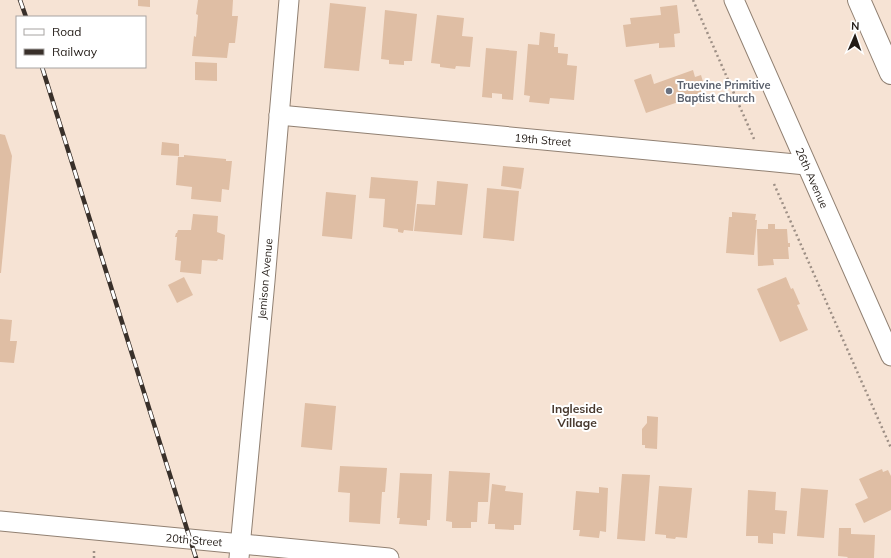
<svg xmlns="http://www.w3.org/2000/svg" width="891" height="558" viewBox="0 0 891 558" font-family="Mulish,sans-serif">
	<style>
		.building { fill: #dfbea4 }
		.lines { fill: none; stroke-linecap: round; stroke-linejoin: round }
		.minor-casing { stroke: #918072; stroke-width: 21 }
		.motorway-casing { stroke: #918072; stroke-width: 24 }
		.path { stroke: #9d8f85; stroke-width: 2.5; stroke-dasharray: 2 3; stroke-linecap: butt }
		.minor { stroke: #fff; stroke-width: 19 }
		.motorway { stroke: #fff; stroke-width: 22 }
		.rail-casing { stroke: #39302a; stroke-width: 4.5 }
		.rail { stroke: #fff; stroke-width: 3; stroke-dasharray: 9; stroke-linecap: butt }
		.worship-dot { fill: #6b7280; stroke: #fff; stroke-width: 1.5 }
		.labels { text-anchor: middle; stroke-width: 4; stroke-linejoin: round; paint-order: stroke }
		.worship-label { font-size: 11px; font-weight: bold; fill: #5b616d; stroke: #fff; text-anchor: start }
		.street-label { font-size: 11px; fill: #221b16; stroke: #fff }
		.neighbourhood-label { font-size: 12px; font-weight: bold; fill: #47382d; stroke: #fff }
	</style>
	<rect width="100%" height="100%" fill="#f6e3d4"/>
	<g class="building">
		<polygon points="138,0 150,0 150,7 138,6"/>
		<polygon points="198,0 233,0 232,16 238,16 235,43 229,43 227,58 192,56 194,36 196,37 198,15 196,14"/>
		<polygon points="330,3 366,7 359,71 324,68"/>
		<polygon points="677,5 680,33 674,34 675,47 659,48 659,43 626,47 623,25 631,24 630,18 661,15 660,7"/>
		<polygon points="385,10 417,14 412,61 404,61 404,65 389,64 389,60 381,59"/>
		<polygon points="437,15 464,18 462,36 473,37 470,67 456,66 455,69 440,67 440,64 431,63"/>
		<polygon points="540,32 555,34 554,47 558,47 558,53 568,54 567,65 577,66 574,100 550,98 549,104 529,102 530,96 524,95 528,44 539,45"/>
		<polygon points="486,48 517,51 513,100 502,99 502,94 492,93 492,98 482,97"/>
		<polygon points="195,62 217,63 217,81 195,80"/>
		<polygon points="693,70 695,77 701,75 704,85 700,87 702,94 646,113 634,80 651,74 654,84"/>
		<polygon points="0,134 5,135 12,156 1,273 0,273"/>
		<polygon points="162,142 179,144 179,156 161,155"/>
		<polygon points="184,155 226,159 226,161 232,161 229,190 222,189 221,202 191,199 192,187 176,185 178,157 184,157"/>
		<polygon points="503,166 524,168 521,189 501,186"/>
		<polygon points="371,177 418,181 413,231 404,230 403,233 398,232 398,229 383,227 385,199 369,198"/>
		<polygon points="437,181 468,184 462,235 414,231 417,204 435,205"/>
		<polygon points="487,188 519,191 514,241 483,238"/>
		<polygon points="326,192 356,195 352,239 322,236"/>
		<polygon points="732,212 756,214 755,220 757,220 754,255 726,253 729,217 732,217"/>
		<polygon points="193,214 218,216 217,232 225,235 223,260 218,259 217,261 202,260 201,274 180,272 181,261 175,260 177,237 175,237 176,233 177,233 178,230 191,230"/>
		<polygon points="768,224 775,224 775,229 787,229 788,243 790,243 790,247 788,247 789,259 773,259 774,265 758,266 757,229 768,229"/>
		<polygon points="184,277 193,295 177,303 168,285"/>
		<polygon points="786,277 791,289 793,288 800,304 797,305 808,330 780,342 757,289"/>
		<polygon points="0,319 12,320 10,341 17,341 14,363 0,362"/>
		<polygon points="305,403 336,406 332,450 301,447"/>
		<polygon points="647,416 658,417 657,449 645,448 645,445 642,445 642,429 647,423"/>
		<polygon points="340,466 387,468 385,492 382,492 380,524 349,522 350,493 338,492"/>
		<polygon points="882,469 883,472 888,470 891,476 891,510 864,523 855,504 868,498 859,479"/>
		<polygon points="449,471 490,473 488,502 478,502 477,522 471,522 471,528 452,528 452,522 446,521"/>
		<polygon points="400,473 432,474 430,520 427,520 427,526 399,524 400,518 397,518"/>
		<polygon points="622,474 650,475 645,541 617,539"/>
		<polygon points="492,484 506,486 505,491 523,493 521,525 514,525 514,530 495,529 495,524 488,524"/>
		<polygon points="659,486 692,488 687,538 676,537 675,539 666,538 666,535 655,534"/>
		<polygon points="599,487 608,488 606,532 600,531 599,538 579,536 580,530 573,530 576,491 599,493"/>
		<polygon points="801,488 828,490 824,538 797,536"/>
		<polygon points="748,490 776,492 775,510 787,511 785,534 773,533 773,544 758,543 758,536 746,536"/>
		<polygon points="839,528 851,528 851,534 875,535 874,558 847,558 848,557 838,556"/>
	</g>
	<g class="lines">
		<defs>
			<g id="minor">
				<polyline points="734,0 891,356"/>
				<polyline points="279,115 806,165"/>
				<polyline points="0,521 389,558"/>
				<polyline points="239,558 265,281 289,0"/>
			</g>
			<polyline id="motorway" points="859,0 891,73"/>
		</defs>
		<use href="#minor" class="minor-casing"/>
		<use href="#motorway" class="motorway-casing"/>
		<g class="path">
			<polyline points="693,0 754,139"/>
			<polyline points="774,184 891,448"/>
			<polyline points="94,558 94,551"/>
		</g>
		<use href="#minor" class="minor"/>
		<use href="#motorway" class="motorway"/>
		<defs>
			<g id="rail">
				<polyline points="20,0 26,17"/>
				<polyline points="42,67 196,558"/>
			</g>
		</defs>
		<use href="#rail" class="rail-casing"/>
		<use href="#rail" class="rail"/>
	</g>
	<circle class="worship-dot" cx="669" cy="91" r="4"/>
	<g class="labels">
		<g class="worship-label">
			<text x="677" y="89">Truevine Primitive<tspan x="677" dy="13">Baptist Church</tspan></text>
		</g>
		<g class="street-label">
			<text transform="translate(543 140) rotate(5)" y="4">19th Street</text>
			<text transform="translate(812 178) rotate(66)" y="4">26th Avenue</text>
			<text transform="translate(265 279) rotate(-85)" y="4">Jemison Avenue</text>
			<text transform="translate(194 540) rotate(5)" y="4">20th Street</text>
		</g>
		<g class="neighbourhood-label">
			<text x="577" y="413">Ingleside<tspan x="577" dy="14">Village</tspan></text>
		</g>
	</g>
	<rect x="16" y="16" width="130" height="52" fill="#ffffff" stroke="#a7a4a2"/>
	<rect x="24" y="29" width="20" height="6" fill="#ffffff" stroke="#a7a4a2"/>
	<text x="52" y="36" font-size="12" fill="#221b16">Road</text>
	<rect x="24" y="49" width="20" height="6" fill="#39302a" stroke="#a7a4a2"/>
	<text x="52" y="56" font-size="12" fill="#221b16">Railway</text>
	<g transform="translate(855 36) rotate(2)" stroke="#ffffff" stroke-width="3" paint-order="stroke">
	<path d="M0-3L7 15L0 10L-7 15Z" fill="#221b16"/>
	<text y="-6" font-size="11" font-weight="bold" text-anchor="middle" fill="#221b16">N</text>
	</g>
</svg>
